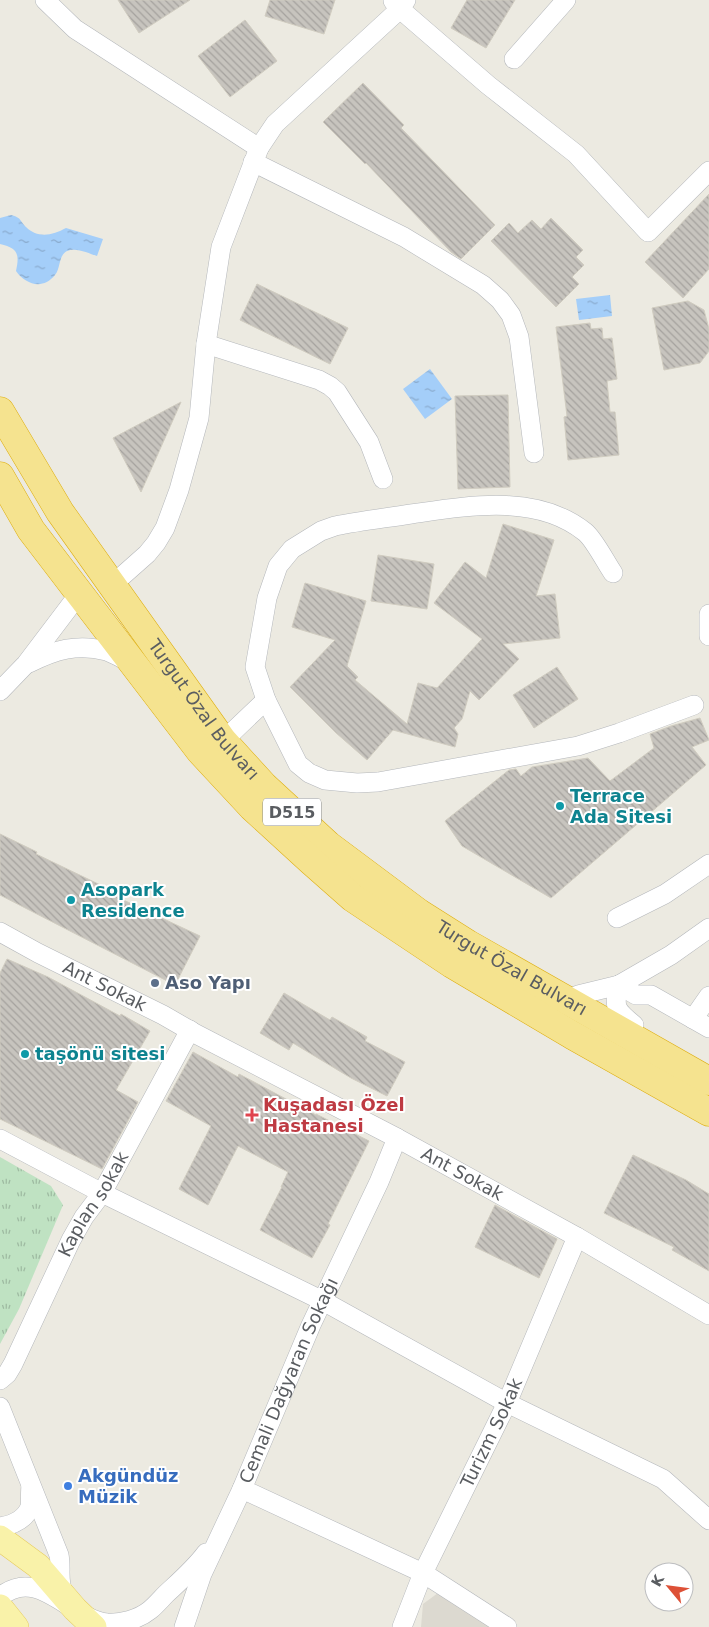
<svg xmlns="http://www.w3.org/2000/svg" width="709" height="1627" viewBox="0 0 709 1627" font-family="'DejaVu Sans',sans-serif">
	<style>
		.education { fill: #dcd9d0 }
		.grass { fill: url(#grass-tufts) }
		.water { fill: url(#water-ripples) }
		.building { fill: url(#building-back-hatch); stroke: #d0ccc0 }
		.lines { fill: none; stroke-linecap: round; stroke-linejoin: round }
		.minor-casing { stroke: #b4b7bb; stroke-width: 20 }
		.major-casing { stroke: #e7cc5f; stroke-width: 26 }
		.highway-casing { stroke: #deae0f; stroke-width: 29 }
		.minor { stroke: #fff; stroke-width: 19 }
		.major { stroke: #f9f2a9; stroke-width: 25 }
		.highway { stroke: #f5e38f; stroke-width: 28 }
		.culture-dot { fill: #0f9aa8; stroke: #fff; stroke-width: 2 }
		.service-dot { fill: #5c6f8a; stroke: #fff; stroke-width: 2 }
		.health-dot { fill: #e0444e; stroke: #fff; stroke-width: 2 }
		.shop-dot { fill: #3f7fe0; stroke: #fff; stroke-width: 2 }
		.labels { text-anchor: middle; stroke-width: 4; stroke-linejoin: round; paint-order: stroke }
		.shield { fill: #fff; stroke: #8c8e90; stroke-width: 1 }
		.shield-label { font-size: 16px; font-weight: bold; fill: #5a5d61 }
		.street-label { font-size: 18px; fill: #5a5d61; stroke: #fff }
		.culture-label { font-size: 18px; font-weight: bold; fill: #0d838f; stroke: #fff; text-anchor: start }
		.service-label { font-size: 18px; font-weight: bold; fill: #4e5e75; stroke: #fff; text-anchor: start }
		.health-label { font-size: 18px; font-weight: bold; fill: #be3a42; stroke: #fff; text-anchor: start }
		.shop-label { font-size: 18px; font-weight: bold; fill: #366cbe; stroke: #fff; text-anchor: start }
	</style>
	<defs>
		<pattern id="grass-tufts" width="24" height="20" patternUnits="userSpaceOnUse" patternTransform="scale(1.25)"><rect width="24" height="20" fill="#bfe2c2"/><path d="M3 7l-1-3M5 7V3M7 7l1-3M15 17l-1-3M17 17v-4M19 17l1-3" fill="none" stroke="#9ebaa1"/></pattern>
		<pattern id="water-ripples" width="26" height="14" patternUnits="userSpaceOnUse" patternTransform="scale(1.25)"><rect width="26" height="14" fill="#a4cef9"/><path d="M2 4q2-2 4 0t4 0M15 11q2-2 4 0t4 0" fill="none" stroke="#89aacd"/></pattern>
		<pattern id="building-back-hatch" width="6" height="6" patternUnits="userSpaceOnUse" patternTransform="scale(1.25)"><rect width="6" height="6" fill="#c7c4be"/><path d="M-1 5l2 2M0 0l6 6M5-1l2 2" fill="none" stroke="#a5a29e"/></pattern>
	</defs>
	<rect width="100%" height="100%" fill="#eceae1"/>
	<polygon class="education" points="438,1593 493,1627 421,1627 423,1604"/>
	<polygon class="grass" points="0,1157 51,1186 63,1205 19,1309 0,1344"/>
	<g class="water">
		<path d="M11,215c11,3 8,5 15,12 12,12 27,8 40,1l37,11 -6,17c-9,-3 -21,-9 -30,-5 -9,5 -6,17 -12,24 -12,15 -29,10 -39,-4 4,-18 1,-23 -16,-27v-26z"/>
		<polygon points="610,295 612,316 579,320 576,299"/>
		<polygon points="430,369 452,399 425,419 403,389"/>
	</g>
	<g class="building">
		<polygon points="118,0 190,0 139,33"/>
		<polygon points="270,0 335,0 324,34 265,16"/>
		<polygon points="467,0 515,0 486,48 451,28"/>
		<polygon points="245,20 277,61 230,97 198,56"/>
		<polygon points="363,83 404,125 401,128 495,225 461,259 451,252 366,163 365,164 323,122"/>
		<polygon points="709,194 709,269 683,298 645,262"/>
		<polygon points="551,218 583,250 576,257 584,265 572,277 579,284 556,307 491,241 509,223 518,233 532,220 541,229"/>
		<polygon points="257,284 348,328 330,364 240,320"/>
		<polygon points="688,301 704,310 709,329 709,351 700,363 664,370 652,308"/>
		<polygon points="590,323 591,329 602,328 603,339 612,338 617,379 607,381 610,412 615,412 619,455 568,460 564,417 567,416 556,327"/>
		<polygon points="508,395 510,487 458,489 455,396"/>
		<polygon points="181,402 141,492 113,438"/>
		<polygon points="503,524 554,540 536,596 555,594 560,638 503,644 519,659 479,700 470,691 462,719 454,728 458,734 455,747 393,730 367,760 335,732 290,687 335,640 292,627 305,583 366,601 347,666 358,677 355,680 407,724 418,683 437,688 482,639 434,603 465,562 486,578"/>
		<polygon points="378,555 434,564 427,609 371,601"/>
		<polygon points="557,667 578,699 534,728 513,695"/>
		<polygon points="700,718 709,740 692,747 706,765 551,898 462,846 445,821 509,770 516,769 521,776 532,767 588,758 610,781 654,748 650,734 671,726"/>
		<polygon points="0,834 37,852 36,854 119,894 117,897 200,936 175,985 0,895"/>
		<polygon points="7,959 48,977 120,1016 121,1014 150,1031 116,1090 138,1102 102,1169 0,1119 0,973"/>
		<polygon points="284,993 330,1020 332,1017 367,1037 365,1041 405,1062 387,1096 351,1078 293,1043 289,1050 260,1033"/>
		<polygon points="193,1052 238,1077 239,1074 316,1115 316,1114 369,1141 328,1224 330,1225 312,1258 260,1230 282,1187 281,1187 288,1172 238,1146 208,1205 179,1189 211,1126 166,1101"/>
		<polygon points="633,1155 686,1180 709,1194 709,1271 672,1250 674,1247 604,1213"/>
		<polygon points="495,1205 557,1239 539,1278 475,1247"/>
	</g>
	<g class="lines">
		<defs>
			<g id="minor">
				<polyline points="45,0 75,29 259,148"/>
				<polyline points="393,1 400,9 488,85 576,154 648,232 709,171"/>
				<polyline points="514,59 566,0"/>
				<polyline points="253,162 404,237 483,285 500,300 511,315 519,337 534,453"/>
				<polyline points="206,344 319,380 330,386 337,392 369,442 383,479"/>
				<path d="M613,573c-7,-10 -19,-34 -28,-41 -48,-39 -118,-26 -174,-18 -25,4 -51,7 -76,12l-14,5 -29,18 -14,17 -11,32 -12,69 11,33 32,64 11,9 16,7 32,3 21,-1 200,-36 41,-13 75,-28"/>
				<polyline points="112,585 147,554 156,543 165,528 179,490 199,418 206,344 221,247 259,148 275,124 400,9 406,0"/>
				<polyline points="709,614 709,636"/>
				<path d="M29,663c26,-13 48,-20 78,-12 7,3 15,7 22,11"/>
				<polyline points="0,691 26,664 79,594"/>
				<polyline points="223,741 266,700"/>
				<polyline points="617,918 665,894 709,864"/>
				<path id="s1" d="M0,932l38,21 125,62 33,19 201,104 180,99 132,78"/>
				<polyline points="619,985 636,995 651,995 709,1028"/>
				<path d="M619,985c-6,23 -3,25 15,40"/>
				<polyline points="578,995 619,985 671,955 709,928"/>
				<polyline points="693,1019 709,996"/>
				<polyline points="0,1139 102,1193 323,1301 507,1403 663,1479 709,1520"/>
				<path id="s2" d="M0,1380l7,-6 6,-10 58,-124 13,-23 18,-24 88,-163"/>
				<path d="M0,1407l59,148c3,14 -2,27 5,39"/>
				<polyline points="242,1489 423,1573 507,1627"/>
				<path d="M0,1527c12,-2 25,-7 30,-20 1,-6 0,-15 1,-21"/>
				<path d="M0,1597c38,-32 70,22 107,26 14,1 32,-4 43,-13 6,-5 11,-11 16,-16 14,-13 29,-26 40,-41"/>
				<path id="s3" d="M184,1627l18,-53 40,-85 69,-164 68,-143 18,-44"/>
				<path id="s4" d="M402,1627l21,-54 84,-170 70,-166"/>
			</g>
			<g id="major">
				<polyline points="0,1538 38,1566 75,1609 94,1627"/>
				<polyline points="0,1607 16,1627"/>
			</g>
			<g id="highway">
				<path id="s5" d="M0,411l60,101 163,229 41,45 64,59 91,68 49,31 241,137"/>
				<polyline points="0,476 31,530 200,751 252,807 311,861 353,898 452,964 572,1035 709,1112"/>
			</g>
		</defs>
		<use href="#minor" class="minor-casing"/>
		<use href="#major" class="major-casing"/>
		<use href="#highway" class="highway-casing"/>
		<use href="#minor" class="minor"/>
		<use href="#major" class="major"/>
		<use href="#highway" class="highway"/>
	</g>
	<g class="culture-dot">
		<circle cx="560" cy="806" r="5"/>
		<circle cx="71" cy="900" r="5"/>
		<circle cx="25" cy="1054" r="5"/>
	</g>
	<circle class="service-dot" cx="155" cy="983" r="5"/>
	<path class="health-dot" d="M249.5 1107.5h5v5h5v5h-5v5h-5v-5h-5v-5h5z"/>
	<circle class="shop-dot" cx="68" cy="1486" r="5"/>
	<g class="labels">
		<rect class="shield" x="263" y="798.5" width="58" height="27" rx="4"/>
		<g class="shield-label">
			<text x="292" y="818">D515</text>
		</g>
		<g class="street-label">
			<text dy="6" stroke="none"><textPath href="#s5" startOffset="362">Turgut Özal Bulvarı</textPath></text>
			<text dy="6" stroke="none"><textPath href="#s5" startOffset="768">Turgut Özal Bulvarı</textPath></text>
			<text dy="6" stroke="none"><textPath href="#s1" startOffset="118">Ant Sokak</textPath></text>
			<text dy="6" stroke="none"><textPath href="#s1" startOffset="522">Ant Sokak</textPath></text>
			<text dy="6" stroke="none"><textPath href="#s2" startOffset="200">Kaplan sokak</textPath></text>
			<text dy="6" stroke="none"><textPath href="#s3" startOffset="268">Cemali Dağyaran Sokağı</textPath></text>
			<text dy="6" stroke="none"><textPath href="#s4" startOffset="214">Turizm Sokak</textPath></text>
		</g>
		<g class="culture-label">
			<text x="570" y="802">Terrace<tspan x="570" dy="21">Ada Sitesi</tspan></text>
			<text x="81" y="896">Asopark<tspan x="81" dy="21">Residence</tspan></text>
			<text x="35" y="1060">taşönü sitesi</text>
		</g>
		<g class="service-label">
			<text x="165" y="989">Aso Yapı</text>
		</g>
		<g class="health-label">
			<text x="263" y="1111">Kuşadası Özel<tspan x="263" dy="21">Hastanesi</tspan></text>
		</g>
		<g class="shop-label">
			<text x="78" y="1482">Akgündüz<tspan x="78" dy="21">Müzik</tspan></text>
		</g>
	</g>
	<g transform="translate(669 1587) rotate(299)"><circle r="24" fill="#ffffff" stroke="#bdbec0"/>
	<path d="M0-4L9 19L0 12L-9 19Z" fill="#dd5036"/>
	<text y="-8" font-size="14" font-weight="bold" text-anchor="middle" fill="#5a5d61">K</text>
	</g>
</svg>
